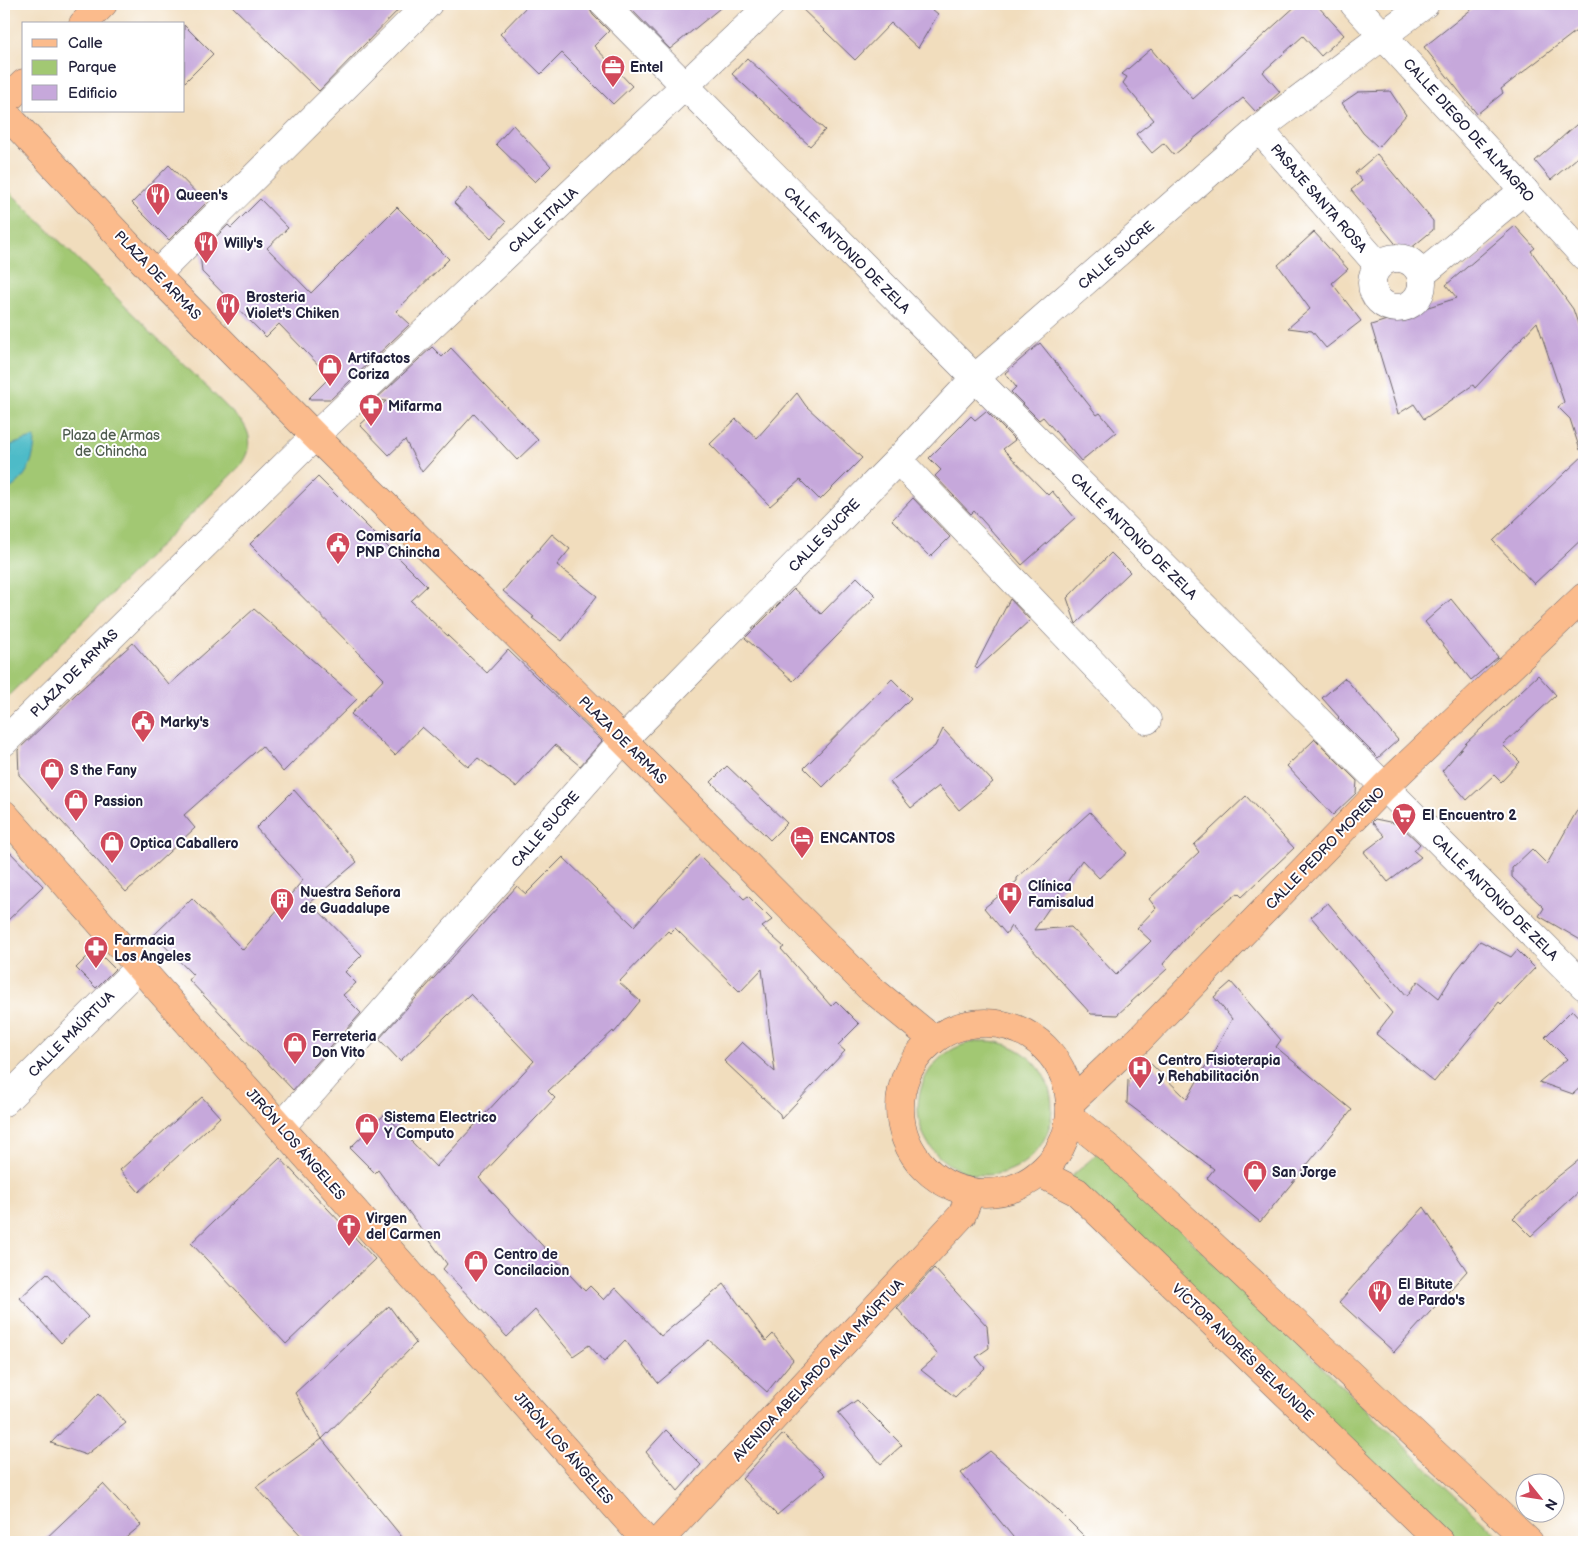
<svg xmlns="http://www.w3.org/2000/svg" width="1588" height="1546" viewBox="0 0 1588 1546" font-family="'Balsamiq Sans',sans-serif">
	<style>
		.green { fill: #a2c873; stroke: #627557 }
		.water { fill: #4ebbc8; stroke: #386e82 }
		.building { fill: #c6a8db }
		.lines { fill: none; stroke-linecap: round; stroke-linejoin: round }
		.minor-casing { stroke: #6a6368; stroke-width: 29 }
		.major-casing { stroke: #6a6368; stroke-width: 29 }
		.highway-casing { stroke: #6a6368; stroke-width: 29 }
		.minor { stroke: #fff; stroke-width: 28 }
		.major { stroke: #fbbb8c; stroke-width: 28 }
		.highway { stroke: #fbbb8c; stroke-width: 28 }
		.labels { text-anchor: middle; stroke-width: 4; stroke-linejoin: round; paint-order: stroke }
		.poi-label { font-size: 14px; font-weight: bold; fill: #22223b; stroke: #fff; text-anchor: start }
		.street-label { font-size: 14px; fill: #22223b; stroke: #fff }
		.park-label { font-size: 14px; fill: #4f5c4f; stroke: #fff }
	</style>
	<rect width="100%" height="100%" fill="#fff"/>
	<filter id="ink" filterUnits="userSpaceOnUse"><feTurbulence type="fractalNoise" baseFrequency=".02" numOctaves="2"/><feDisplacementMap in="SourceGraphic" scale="10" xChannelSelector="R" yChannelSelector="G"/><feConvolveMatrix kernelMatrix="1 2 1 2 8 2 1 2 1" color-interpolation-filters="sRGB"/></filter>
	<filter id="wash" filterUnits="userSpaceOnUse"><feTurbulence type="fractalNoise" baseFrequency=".0096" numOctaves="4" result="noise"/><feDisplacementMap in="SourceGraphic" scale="20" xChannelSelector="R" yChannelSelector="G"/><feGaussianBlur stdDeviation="1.12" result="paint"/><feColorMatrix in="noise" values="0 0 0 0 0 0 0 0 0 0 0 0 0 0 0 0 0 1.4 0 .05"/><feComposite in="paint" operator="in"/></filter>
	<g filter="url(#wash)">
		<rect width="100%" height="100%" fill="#f1ddbd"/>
		<g class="green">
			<path d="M4,189l8,5 231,229c9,14 9,27 -1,41l-238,236z"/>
			<circle cx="985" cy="1108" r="67"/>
			<polygon points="1099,1152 1504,1542 1445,1542 1071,1177"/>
		</g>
		<path class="water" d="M35,437c0,23 -9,45 -31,55v-32l7,-7v-8z"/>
		<g id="blocks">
			<g class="building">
				<polygon points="230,4 404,4 319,91"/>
				<polygon points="529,4 589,4 589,8 593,15 609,31 594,46 632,86 613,104 562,53 541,74 500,34"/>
				<polygon points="626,4 725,4 670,49"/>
				<polygon points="797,4 926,4 938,14 918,48 891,23 855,60"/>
				<polygon points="1298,4 1316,4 1344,35 1321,56 1303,36 1263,72 1280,92 1271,100 1256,112 1243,98 1174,155 1164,143 1152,153 1136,134 1154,120 1123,83 1127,77 1122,74 1151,49 1193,99"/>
				<polygon points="1478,4 1584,4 1584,25 1501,89 1503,93 1477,114 1424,47"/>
				<polygon points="184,25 213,54 184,83"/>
				<polygon points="747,58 825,130 810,146 732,74"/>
				<polygon points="1390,91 1406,115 1378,147 1363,133 1342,103 1358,92"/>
				<polygon points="1584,118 1584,152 1551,180 1535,161"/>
				<polygon points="513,125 551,166 535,182 496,144"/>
				<polygon points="1377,154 1433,221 1433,230 1404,254 1351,190 1362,181 1355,173"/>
				<polygon points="169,165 206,203 169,240 132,203"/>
				<polygon points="469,187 506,222 491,238 454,203"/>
				<polygon points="260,199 288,228 267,248 311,293 397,207 449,259 396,311 410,324 331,399 308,399 330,377 279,324 266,337 202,272 200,253 228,225 231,228"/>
				<polygon points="1515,226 1535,248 1531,251 1573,309 1584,341 1584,450 1580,450 1570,419 1558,407 1564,402 1537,322 1475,388 1473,385 1424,419 1414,404 1398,414 1371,325 1457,298 1446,285"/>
				<polygon points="1314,232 1348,269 1332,283 1361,321 1326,348 1312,331 1288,328 1310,309 1278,265"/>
				<polygon points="1040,343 1097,415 1100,413 1116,432 1081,461 1043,417 1039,420 1011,392 1016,387 1005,373"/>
				<polygon points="432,347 442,357 451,348 538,440 517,460 474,414 422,472 405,440 389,455 360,425 386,401 375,400"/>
				<polygon points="797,393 806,406 862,458 820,500 800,480 770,506 710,444 736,419 757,438"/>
				<polygon points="986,411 1015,440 1003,449 1048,495 1052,491 1075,518 1022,565 974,511 971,514 935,476 941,470 929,458 971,416 975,420"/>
				<polygon points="1584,455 1584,537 1534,584 1493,541"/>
				<polygon points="318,477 427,586 411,601 487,673 508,650 602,741 580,766 555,745 516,787 478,758 468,767 422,727 395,755 351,714 384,679 250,544"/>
				<polygon points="913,498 950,537 930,557 892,520"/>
				<polygon points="552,534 570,549 557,565 597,596 562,641 532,618 534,617 503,591"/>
				<polygon points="1111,553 1130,572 1076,624 1067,598"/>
				<polygon points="857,577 876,596 793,681 745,638 794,589 821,614"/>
				<polygon points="1010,599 1030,620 977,669 975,667"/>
				<polygon points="1451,599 1498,657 1471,680 1425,622"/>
				<polygon points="254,609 357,699 283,772 262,746 184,815 195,828 126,892 19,775 18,750 78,692 133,643 169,685"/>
				<polygon points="1538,675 1556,695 1503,745 1520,762 1501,782 1494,775 1467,800 1442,771 1466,743"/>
				<polygon points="1345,678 1398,740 1378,758 1338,718 1339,717 1322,698"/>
				<polygon points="892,679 911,698 823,787 804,768"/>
				<polygon points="943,729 993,782 959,810 939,786 911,808 890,782 935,746"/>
				<polygon points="1315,739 1357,781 1356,793 1333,815 1287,766"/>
				<polygon points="727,766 787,823 770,840 711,782"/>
				<polygon points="294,790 357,862 310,902 362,955 345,972 356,983 343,995 361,1013 293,1090 189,980 193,975 154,935 192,898 243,950 303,880 256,828"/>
				<polygon points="1246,796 1294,848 1242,897 1238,893 1194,928 1163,964 1167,969 1117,1015 1091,1014 1011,926 1006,934 984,908 1017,881 1017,878 1090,812 1127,853 1099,878 1082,860 1034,930 1071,927 1116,975 1151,941 1137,928 1156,908 1149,899 1199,852 1194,845"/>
				<polygon points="1584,798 1584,942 1539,916 1544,908 1512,877 1512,868 1532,849 1547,864"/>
				<polygon points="1375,819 1399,824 1420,844 1414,851 1421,857 1388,882 1364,852 1385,836 1372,822"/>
				<polygon points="4,846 43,886 4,924"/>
				<polygon points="699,855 744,899 748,896 772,920 762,927 784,947 781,949 831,1006 836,1001 859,1024 838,1045 845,1051 781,1119 780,1114 724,1061 742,1042 775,1072 762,969 740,992 675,928 670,933 668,931 619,982 640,1001 614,1033 613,1031 548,1091 555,1098 479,1178 585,1291 590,1286 604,1300 615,1288 661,1336 724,1284 766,1341 773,1334 793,1360 767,1392 709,1340 658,1383 625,1340 604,1362 589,1345 573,1356 535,1310 507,1337 443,1269 447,1264 378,1170 375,1173 350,1148 385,1114 436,1167 534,1061 470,994 400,1061 379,1039 517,886 526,894 563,857 634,926"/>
				<polygon points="1328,903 1407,996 1418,981 1439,998 1455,972 1480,941 1511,957 1517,950 1535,968 1501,1004 1499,1002 1434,1082 1376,1034 1392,1013 1311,917"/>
				<polygon points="95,949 115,969 96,988 76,968"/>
				<polygon points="1231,982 1281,1040 1276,1047 1352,1110 1260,1222 1207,1178 1214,1169 1127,1103 1128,1080 1147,1060 1187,1099 1232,1019 1214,997"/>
				<polygon points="1572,1010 1584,1023 1584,1084 1573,1094 1539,1082 1567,1059 1545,1037"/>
				<polygon points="202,1097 220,1117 139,1192 120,1170"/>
				<polygon points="1584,1156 1584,1187 1531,1236 1513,1218 1551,1182"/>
				<polygon points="280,1158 375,1259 286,1344 191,1243"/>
				<polygon points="1424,1207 1467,1271 1394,1352 1339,1302"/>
				<polygon points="934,1268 987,1326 989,1348 976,1357 985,1368 955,1397 921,1370 938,1355 897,1308"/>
				<polygon points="47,1273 88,1317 61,1343 20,1298"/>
				<polygon points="389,1306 416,1343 322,1439 295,1393"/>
				<polygon points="99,1393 126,1423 86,1455 51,1443"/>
				<polygon points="857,1400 902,1445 881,1464 838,1413"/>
				<polygon points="666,1430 701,1465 678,1491 646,1452"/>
				<polygon points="783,1434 825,1475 777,1515 742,1479"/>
				<polygon points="322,1439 406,1542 307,1542 256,1487"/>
				<polygon points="990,1451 1057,1509 1090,1542 1017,1542 961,1473"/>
				<polygon points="103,1484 141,1525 121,1542 42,1542"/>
			</g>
		</g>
	</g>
	<g filter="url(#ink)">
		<use href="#blocks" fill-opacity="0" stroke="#6a6368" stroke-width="1"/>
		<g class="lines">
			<defs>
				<g id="minor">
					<polyline points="604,4 975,378 1584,986"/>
					<polyline points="1354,4 1584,256"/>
					<polyline points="1259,129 1379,266"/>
					<circle cx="1397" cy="283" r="25"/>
					<polyline points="156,275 428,4"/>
					<polyline points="1421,275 1524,190"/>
					<polyline points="898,460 1147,720"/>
					<polyline points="4,742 315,436 771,4"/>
					<polyline points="4,1102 139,967"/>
					<polyline points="281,1127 623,740 898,460 975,378 1259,129 1425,4"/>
				</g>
				<g id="major">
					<polyline points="83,24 103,4"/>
					<polyline points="4,103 24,83"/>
					<polyline points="1070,1103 1117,1058 1138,1041 1384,787 1584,597"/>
				</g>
				<g id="highway">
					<polyline points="4,112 156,275 315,436 623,740 869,987 934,1040"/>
					<polyline points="4,814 647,1542"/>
					<circle cx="985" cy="1108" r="85"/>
					<polyline points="1070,1117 1112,1151 1529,1542"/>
					<polyline points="1040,1173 1077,1192 1440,1542"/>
					<polyline points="658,1542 962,1215 971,1192"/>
				</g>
			</defs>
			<use href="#minor" class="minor-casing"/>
			<use href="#major" class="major-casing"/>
			<use href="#highway" class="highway-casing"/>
			<use href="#minor" class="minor"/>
			<use href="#major" class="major"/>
			<use href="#highway" class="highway"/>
		</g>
	</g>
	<defs>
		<symbol id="office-pin" viewBox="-11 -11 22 30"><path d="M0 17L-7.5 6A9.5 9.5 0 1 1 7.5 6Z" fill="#d1495b" stroke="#fff"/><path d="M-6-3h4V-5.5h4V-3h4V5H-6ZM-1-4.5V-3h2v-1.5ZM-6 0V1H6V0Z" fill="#fff"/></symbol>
		<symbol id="restaurant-pin" viewBox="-11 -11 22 30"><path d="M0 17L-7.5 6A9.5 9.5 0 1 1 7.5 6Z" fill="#d1495b" stroke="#fff"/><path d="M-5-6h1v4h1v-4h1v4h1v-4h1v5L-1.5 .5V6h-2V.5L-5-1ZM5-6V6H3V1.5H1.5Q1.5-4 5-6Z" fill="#fff"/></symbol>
		<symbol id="shop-pin" viewBox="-11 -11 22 30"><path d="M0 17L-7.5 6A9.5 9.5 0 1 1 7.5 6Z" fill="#d1495b" stroke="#fff"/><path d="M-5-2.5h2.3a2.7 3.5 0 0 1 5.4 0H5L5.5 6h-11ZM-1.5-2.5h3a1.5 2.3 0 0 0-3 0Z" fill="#fff"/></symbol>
		<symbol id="pharmacy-pin" viewBox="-11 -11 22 30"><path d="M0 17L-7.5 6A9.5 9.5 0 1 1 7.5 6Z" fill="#d1495b" stroke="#fff"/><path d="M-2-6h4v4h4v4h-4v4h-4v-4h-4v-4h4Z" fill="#fff"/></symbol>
		<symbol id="civic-pin" viewBox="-11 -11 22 30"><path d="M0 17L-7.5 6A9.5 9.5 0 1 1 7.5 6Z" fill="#d1495b" stroke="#fff"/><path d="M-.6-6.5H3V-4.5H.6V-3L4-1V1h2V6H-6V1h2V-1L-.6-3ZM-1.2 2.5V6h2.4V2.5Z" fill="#fff"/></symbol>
		<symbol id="supermarket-pin" viewBox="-11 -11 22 30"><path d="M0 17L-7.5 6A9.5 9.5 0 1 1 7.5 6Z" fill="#d1495b" stroke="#fff"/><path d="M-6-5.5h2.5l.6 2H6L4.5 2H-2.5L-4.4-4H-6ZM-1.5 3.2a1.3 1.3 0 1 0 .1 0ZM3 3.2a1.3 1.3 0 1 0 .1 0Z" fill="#fff"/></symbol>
		<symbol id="hotel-pin" viewBox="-11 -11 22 30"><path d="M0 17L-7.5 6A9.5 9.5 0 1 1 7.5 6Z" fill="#d1495b" stroke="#fff"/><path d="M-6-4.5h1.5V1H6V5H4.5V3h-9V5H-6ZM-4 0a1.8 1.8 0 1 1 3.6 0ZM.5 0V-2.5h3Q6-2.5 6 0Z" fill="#fff"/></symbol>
		<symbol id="hospital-pin" viewBox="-11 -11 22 30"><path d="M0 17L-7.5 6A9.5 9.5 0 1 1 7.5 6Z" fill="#d1495b" stroke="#fff"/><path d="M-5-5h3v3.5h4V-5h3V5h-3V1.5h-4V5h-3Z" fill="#fff"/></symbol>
		<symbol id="building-pin" viewBox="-11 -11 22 30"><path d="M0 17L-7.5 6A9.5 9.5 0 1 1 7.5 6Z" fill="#d1495b" stroke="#fff"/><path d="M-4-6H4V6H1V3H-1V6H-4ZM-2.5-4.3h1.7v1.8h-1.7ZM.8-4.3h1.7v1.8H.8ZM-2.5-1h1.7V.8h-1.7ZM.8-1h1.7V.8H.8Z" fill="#fff"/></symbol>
		<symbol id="church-pin" viewBox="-11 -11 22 30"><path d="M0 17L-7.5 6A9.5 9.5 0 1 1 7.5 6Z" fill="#d1495b" stroke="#fff"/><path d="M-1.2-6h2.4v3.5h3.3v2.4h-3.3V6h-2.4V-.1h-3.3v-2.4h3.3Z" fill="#fff"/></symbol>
	</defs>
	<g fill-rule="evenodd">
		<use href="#office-pin" x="599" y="53" width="28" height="38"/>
		<use href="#restaurant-pin" x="144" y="181" width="28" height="38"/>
		<use href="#restaurant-pin" x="192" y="229" width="28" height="38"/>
		<use href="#restaurant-pin" x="214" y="291" width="28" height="38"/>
		<use href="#shop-pin" x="316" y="352" width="28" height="38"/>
		<use href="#pharmacy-pin" x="357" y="392" width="28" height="38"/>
		<use href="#civic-pin" x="324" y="530" width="28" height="38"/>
		<use href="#civic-pin" x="129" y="708" width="28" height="38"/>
		<use href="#shop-pin" x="38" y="756" width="28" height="38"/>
		<use href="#shop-pin" x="62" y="787" width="28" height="38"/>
		<use href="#supermarket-pin" x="1390" y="801" width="28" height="38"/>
		<use href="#hotel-pin" x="788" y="824" width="28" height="38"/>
		<use href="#shop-pin" x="98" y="829" width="28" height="38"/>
		<use href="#hospital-pin" x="996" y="880" width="28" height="38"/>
		<use href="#building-pin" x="268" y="886" width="28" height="38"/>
		<use href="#pharmacy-pin" x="82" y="934" width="28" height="38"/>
		<use href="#shop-pin" x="281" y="1030" width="28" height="38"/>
		<use href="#hospital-pin" x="1126" y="1054" width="28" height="38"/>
		<use href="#shop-pin" x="353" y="1111" width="28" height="38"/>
		<use href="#shop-pin" x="1241" y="1158" width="28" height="38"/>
		<use href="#church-pin" x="335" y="1212" width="28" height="38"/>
		<use href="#shop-pin" x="462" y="1248" width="28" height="38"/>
		<use href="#restaurant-pin" x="1366" y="1278" width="28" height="38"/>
	</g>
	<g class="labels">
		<g class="poi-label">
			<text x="630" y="72">Entel</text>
			<text x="176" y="200">Queen's</text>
			<text x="224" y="248">Willy's</text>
			<text x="246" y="302">Brosteria<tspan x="246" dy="16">Violet's Chiken</tspan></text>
			<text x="348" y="363">Artifactos<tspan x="348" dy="16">Coriza</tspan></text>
			<text x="388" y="411">Mifarma</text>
			<text x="356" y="541">Comisaría<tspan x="356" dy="16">PNP Chincha</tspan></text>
			<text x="160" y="727">Marky's</text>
			<text x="70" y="775">S the Fany</text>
			<text x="94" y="806">Passion</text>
			<text x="1422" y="820">El Encuentro 2</text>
			<text x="820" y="843">ENCANTOS</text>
			<text x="130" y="848">Optica Caballero</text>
			<text x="1028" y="891">Clínica<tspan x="1028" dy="16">Famisalud</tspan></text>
			<text x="300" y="897">Nuestra Señora<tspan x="300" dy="16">de Guadalupe</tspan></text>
			<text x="114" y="945">Farmacia<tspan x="114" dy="16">Los Angeles</tspan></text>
			<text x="312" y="1041">Ferreteria<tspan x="312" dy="16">Don Vito</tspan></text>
			<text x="1158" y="1065">Centro Fisioterapia<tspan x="1158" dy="16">y Rehabilitación</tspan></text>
			<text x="384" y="1122">Sistema Electrico<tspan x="384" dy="16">Y Computo</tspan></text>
			<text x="1272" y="1177">San Jorge</text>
			<text x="366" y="1223">Virgen<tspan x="366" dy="16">del Carmen</tspan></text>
			<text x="494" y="1259">Centro de<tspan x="494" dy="16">Concilacion</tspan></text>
			<text x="1398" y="1289">El Bitute<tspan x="1398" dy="16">de Pardo's</tspan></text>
		</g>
		<g class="street-label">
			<text transform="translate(1469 130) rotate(48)" y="5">CALLE DIEGO DE ALMAGRO</text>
			<text transform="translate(1319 198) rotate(49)" y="5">PASAJE SANTA ROSA</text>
			<text transform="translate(543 220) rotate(-43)" y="5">CALLE ITALIA</text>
			<text transform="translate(847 250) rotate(45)" y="5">CALLE ANTONIO DE ZELA</text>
			<text transform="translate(1116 255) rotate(-41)" y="5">CALLE SUCRE</text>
			<text transform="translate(158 275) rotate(46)" y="5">PLAZA DE ARMAS</text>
			<text transform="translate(824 535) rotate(-46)" y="5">CALLE SUCRE</text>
			<text transform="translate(1134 536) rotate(45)" y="5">CALLE ANTONIO DE ZELA</text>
			<text transform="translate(74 673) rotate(-45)" y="5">PLAZA DE ARMAS</text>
			<text transform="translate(623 740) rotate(45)" y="5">PLAZA DE ARMAS</text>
			<text transform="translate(545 829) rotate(-49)" y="5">CALLE SUCRE</text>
			<text transform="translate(1325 848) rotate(-46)" y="5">CALLE PEDRO MORENO</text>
			<text transform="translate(1495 897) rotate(45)" y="5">CALLE ANTONIO DE ZELA</text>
			<text transform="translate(71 1034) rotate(-45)" y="5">CALLE MAÚRTUA</text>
			<text transform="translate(296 1144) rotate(49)" y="5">JIRÓN LOS ÁNGELES</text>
			<text transform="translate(1243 1352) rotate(44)" y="5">VÍCTOR ANDRÉS BELAUNDE</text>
			<text transform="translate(818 1370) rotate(-47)" y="5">AVENIDA ABELARDO ALVA MAÚRTUA</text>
			<text transform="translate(564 1448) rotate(49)" y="5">JIRÓN LOS ÁNGELES</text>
		</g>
		<g class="park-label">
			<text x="111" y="440">Plaza de Armas<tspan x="111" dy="16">de Chincha</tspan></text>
		</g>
	</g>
	<rect width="1588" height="1546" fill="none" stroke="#fff" stroke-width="20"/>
	<rect x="22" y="22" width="162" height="90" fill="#ffffff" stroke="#a7a7b1"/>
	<rect x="32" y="39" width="25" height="8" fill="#fbbb8c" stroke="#a7a7b1"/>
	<text x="68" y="48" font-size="15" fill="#22223b">Calle</text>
	<rect x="32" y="60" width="25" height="15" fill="#a2c873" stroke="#a7a7b1"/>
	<text x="68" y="72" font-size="15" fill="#22223b">Parque</text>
	<rect x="32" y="85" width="25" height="15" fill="#c6a8db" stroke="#a7a7b1"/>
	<text x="68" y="98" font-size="15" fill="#22223b">Edificio</text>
	<g transform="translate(1540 1498) rotate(120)"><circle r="24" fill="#ffffff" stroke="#a7a7b1"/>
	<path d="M0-4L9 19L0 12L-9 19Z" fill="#d1495b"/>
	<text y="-8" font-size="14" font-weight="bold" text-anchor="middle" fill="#22223b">N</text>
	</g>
</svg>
